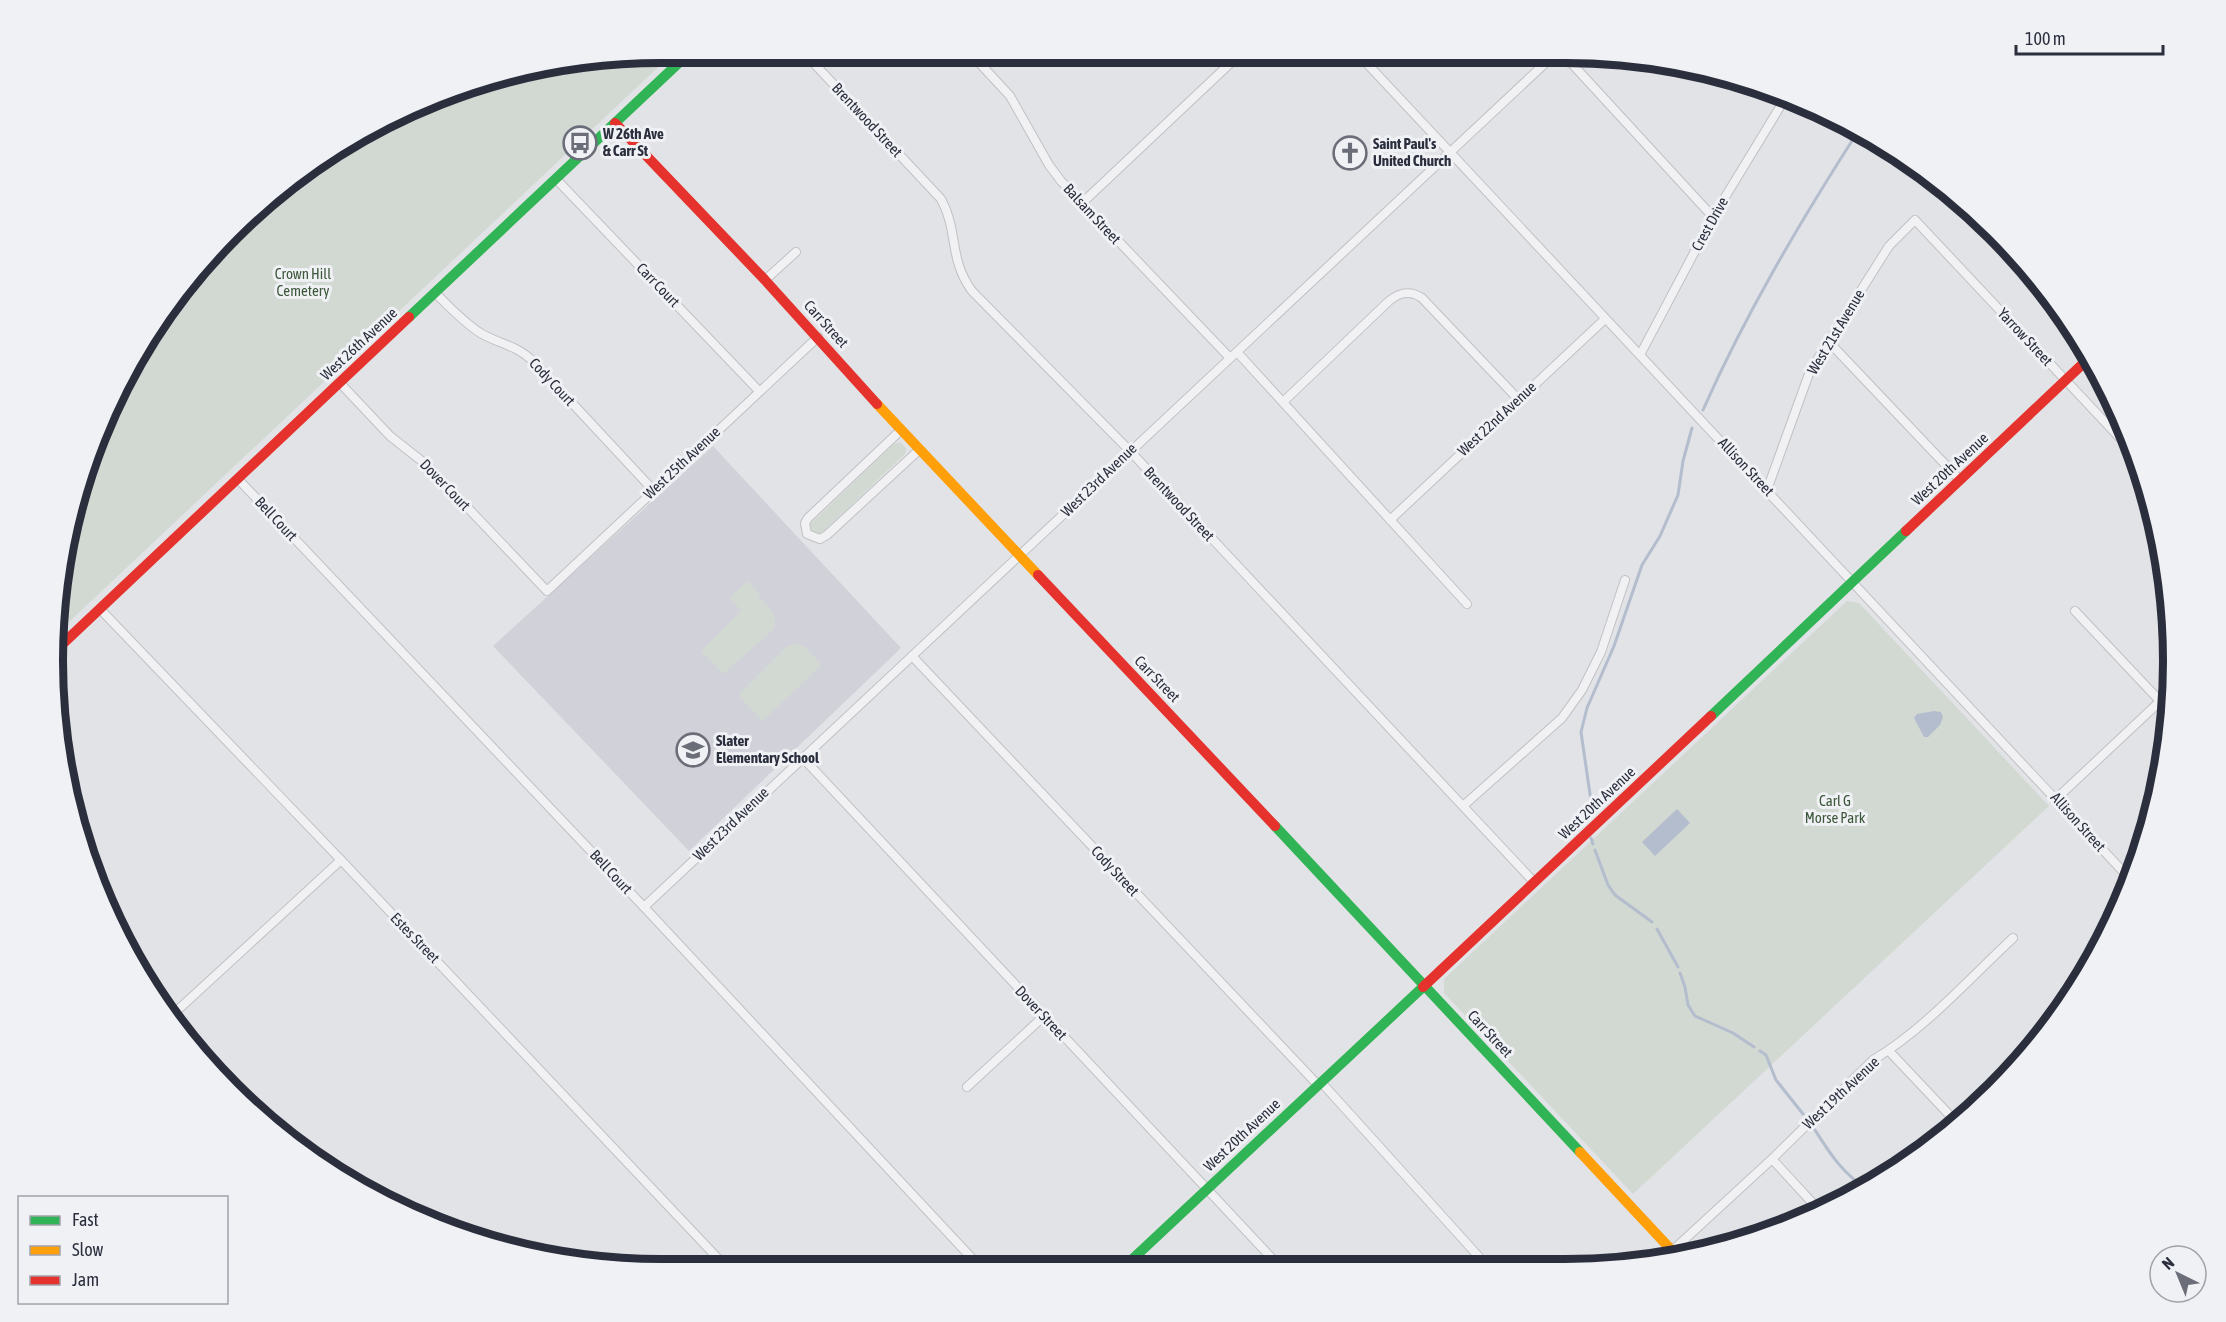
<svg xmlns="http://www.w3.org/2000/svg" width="2226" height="1322" viewBox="0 0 2226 1322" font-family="'Asap Condensed',sans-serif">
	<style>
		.built { fill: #d1d2d9 }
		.green { fill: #d2d9d2 }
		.water { fill: #b3bdce }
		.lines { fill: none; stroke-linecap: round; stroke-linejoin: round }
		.stream { stroke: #b3bdce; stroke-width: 3 }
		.street-casing { stroke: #c0c1c4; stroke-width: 10 }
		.street { stroke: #f1f1f3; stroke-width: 8 }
		.fast { stroke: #30b455; stroke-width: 10 }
		.slow { stroke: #ff9f0a; stroke-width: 10 }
		.jam { stroke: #e5322d; stroke-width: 10 }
		.labels { text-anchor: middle; stroke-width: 6; stroke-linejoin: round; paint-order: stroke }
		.street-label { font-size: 15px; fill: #2b2f3d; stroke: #f0f1f5 }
		.poi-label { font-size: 15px; font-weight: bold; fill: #2b2f3d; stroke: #f0f1f5; text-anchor: start }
		.park-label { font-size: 15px; fill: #3c573a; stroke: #f0f1f5 }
		.rim { fill: none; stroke: #2b2f3d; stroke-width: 8 }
	</style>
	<rect width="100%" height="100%" fill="#e2e3e6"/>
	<polygon class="built" points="713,446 901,648 689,851 493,646"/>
	<g class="green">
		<polygon points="669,57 54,636 58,581 85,466 155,323 230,231 291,178 392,115 466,85 581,58"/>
		<polygon points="900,442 906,448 905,454 824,531 818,535 812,532 810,524 894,444"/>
		<path d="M747,581l13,13 -2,2c9,10 21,18 16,33l-51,45 -22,-23 40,-40 -11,-13z"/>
		<polygon points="1847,601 1859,603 2049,806 1633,1194 1444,993 1444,979"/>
		<polygon points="796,644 804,646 822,665 762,721 738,695 787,646"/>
	</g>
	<g class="water">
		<polygon points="1934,711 1941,712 1943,717 1940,725 1928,737 1924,737 1914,718 1917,714"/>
		<polygon points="1677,809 1690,823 1655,856 1642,842"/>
	</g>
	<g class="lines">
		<g class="stream">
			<path d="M1703,410c43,-97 97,-188 154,-277"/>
			<polyline points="1588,818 1591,801 1581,732 1587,708 1614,646 1642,565 1660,536 1678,495 1683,461 1692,428"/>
			<polyline points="1591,838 1593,844"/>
			<polyline points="1595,850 1608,885 1615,895 1652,922"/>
			<polyline points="1657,929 1678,967"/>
			<polyline points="1680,973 1685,987 1688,1005 1695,1016 1733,1033 1754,1047"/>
			<polyline points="1760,1051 1766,1055 1776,1080 1803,1114"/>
			<path d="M1815,1130c14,22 29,46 53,59"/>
		</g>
		<defs>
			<g id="street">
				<polyline points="1563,54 1713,217"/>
				<polyline points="1359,55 2131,880"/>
				<polyline points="973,56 1010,96 1049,165 1061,181 1230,358"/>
				<path d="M808,57l133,142c18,33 7,59 31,92l157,159 405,432"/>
				<polyline points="556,179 759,391"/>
				<polyline points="1081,204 1239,55"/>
				<polyline points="765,280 796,252"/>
				<path d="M435,293c15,14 29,30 47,41 18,10 33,11 50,26l122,131"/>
				<polyline points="1828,341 1960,480"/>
				<polyline points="1237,352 1467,604"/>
				<polyline points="1640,355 1713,217 1786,97"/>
				<polyline points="340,383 390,436 428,466 547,591 818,337"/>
				<path d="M1283,402l106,-101c11,-9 21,-11 33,-3l96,101"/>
				<polyline points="901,430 808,518 805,523 807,534 820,539 827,535 919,450"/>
				<polyline points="238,479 644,907 981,1268"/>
				<polyline points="1767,490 1810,371 1889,246 1915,220 2135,454"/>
				<polyline points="1390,520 1605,319"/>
				<polyline points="100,609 341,860 727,1268"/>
				<polyline points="2075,611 2160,701"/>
				<polyline points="912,656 1318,1085"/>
				<polyline points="61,744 79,821 86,859"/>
				<polyline points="802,757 1281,1268"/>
				<polyline points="2057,798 2171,691"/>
				<polyline points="1463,806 1562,718 1582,690 1601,652 1625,580"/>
				<polyline points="644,907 1555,54"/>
				<polyline points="172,1017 285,1136"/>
				<polyline points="169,1018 341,860"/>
				<polyline points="1889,1051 1958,1124"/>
				<polyline points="1321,1082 1489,1268"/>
				<polyline points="967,1087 1044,1016"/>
				<polyline points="1772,1159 1818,1209"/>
				<path d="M1672,1251l100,-92 101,-99c51,-30 97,-82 140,-122"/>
			</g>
		</defs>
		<use href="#street" class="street-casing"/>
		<use href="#street" class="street"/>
		<g class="fast">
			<polyline points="409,317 685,57"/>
			<polyline points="1711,716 1906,531"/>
			<polyline points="1275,826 1580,1152"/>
			<polyline points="1123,1268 1423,987"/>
		</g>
		<g class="slow">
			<polyline points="877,404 1038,575"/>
			<polyline points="1580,1152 1677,1256"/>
		</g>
		<g class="jam">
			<polyline points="615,123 765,280 877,404"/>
			<polyline points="1906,531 2089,358"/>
			<polyline points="1038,575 1275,826"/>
			<polyline points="53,653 409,317"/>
			<polyline points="1423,987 1711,716"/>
		</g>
	</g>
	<defs>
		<symbol id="bus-ring" viewBox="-11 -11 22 22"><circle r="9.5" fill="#f0f1f5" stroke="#6b6e78" stroke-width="1.5"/><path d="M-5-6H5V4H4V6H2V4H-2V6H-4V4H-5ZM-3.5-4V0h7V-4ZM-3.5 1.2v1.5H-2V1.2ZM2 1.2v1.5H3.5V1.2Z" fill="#6b6e78"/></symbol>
		<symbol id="church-ring" viewBox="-11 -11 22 22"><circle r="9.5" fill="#f0f1f5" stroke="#6b6e78" stroke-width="1.5"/><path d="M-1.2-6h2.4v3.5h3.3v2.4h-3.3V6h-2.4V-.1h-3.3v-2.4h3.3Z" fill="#6b6e78"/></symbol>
		<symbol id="school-ring" viewBox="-11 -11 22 22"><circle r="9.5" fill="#f0f1f5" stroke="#6b6e78" stroke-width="1.5"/><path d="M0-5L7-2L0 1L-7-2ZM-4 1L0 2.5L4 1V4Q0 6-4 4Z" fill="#6b6e78"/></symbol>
	</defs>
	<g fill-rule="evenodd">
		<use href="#bus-ring" x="561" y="124" width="38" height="38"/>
		<use href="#church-ring" x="1331" y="134" width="38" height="38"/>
		<use href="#school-ring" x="674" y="731" width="38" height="38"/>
	</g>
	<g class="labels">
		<g class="street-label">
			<text transform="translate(867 120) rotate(47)" y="5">Brentwood Street</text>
			<text transform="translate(1092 214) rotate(47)" y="5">Balsam Street</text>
			<text transform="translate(1710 224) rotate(-61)" y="5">Crest Drive</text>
			<text transform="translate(658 285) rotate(46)" y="5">Carr Court</text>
			<text transform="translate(826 324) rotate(48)" y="5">Carr Street</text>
			<text transform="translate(1836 332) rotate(-59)" y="5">West 21st Avenue</text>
			<text transform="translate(2025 337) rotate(47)" y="5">Yarrow Street</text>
			<text transform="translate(359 344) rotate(-43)" y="5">West 26th Avenue</text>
			<text transform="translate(552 382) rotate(47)" y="5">Cody Court</text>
			<text transform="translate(1497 419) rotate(-43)" y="5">West 22nd Avenue</text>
			<text transform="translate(682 463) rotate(-43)" y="5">West 25th Avenue</text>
			<text transform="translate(1746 467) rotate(47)" y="5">Allison Street</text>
			<text transform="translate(1950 469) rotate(-43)" y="5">West 20th Avenue</text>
			<text transform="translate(1099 480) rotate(-44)" y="5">West 23rd Avenue</text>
			<text transform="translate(445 485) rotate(46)" y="5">Dover Court</text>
			<text transform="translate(1179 504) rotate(47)" y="5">Brentwood Street</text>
			<text transform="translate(276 519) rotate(47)" y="5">Bell Court</text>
			<text transform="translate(1157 679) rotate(46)" y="5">Carr Street</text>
			<text transform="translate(1597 803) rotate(-43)" y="5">West 20th Avenue</text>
			<text transform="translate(2078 822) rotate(48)" y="5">Allison Street</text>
			<text transform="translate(731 824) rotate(-44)" y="5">West 23rd Avenue</text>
			<text transform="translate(1115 871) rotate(47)" y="5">Cody Street</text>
			<text transform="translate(611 872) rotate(47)" y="5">Bell Court</text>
			<text transform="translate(415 938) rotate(46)" y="5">Estes Street</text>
			<text transform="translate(1041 1013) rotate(47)" y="5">Dover Street</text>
			<text transform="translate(1490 1034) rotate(47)" y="5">Carr Street</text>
			<text transform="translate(1841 1093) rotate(-43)" y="5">West 19th Avenue</text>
			<text transform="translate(1242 1135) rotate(-43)" y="5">West 20th Avenue</text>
		</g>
		<g class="poi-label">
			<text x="603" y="139">W 26th Ave<tspan x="603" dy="17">&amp; Carr St</tspan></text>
			<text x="1373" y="149">Saint Paul's<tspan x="1373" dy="17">United Church</tspan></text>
			<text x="716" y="746">Slater<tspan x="716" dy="17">Elementary School</tspan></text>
		</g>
		<g class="park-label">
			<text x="303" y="279">Crown Hill<tspan x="303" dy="17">Cemetery</tspan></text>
			<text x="1835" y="806">Carl G<tspan x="1835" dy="17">Morse Park</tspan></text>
		</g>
	</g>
	<path d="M0 0H2226V1322H0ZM661 63H1565A598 598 0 0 1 2163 661V661A598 598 0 0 1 1565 1259H661A598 598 0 0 1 63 661V661A598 598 0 0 1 661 63Z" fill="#f0f1f5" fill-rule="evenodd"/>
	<path class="rim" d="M661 63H1565A598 598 0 0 1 2163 661V661A598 598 0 0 1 1565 1259H661A598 598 0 0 1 63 661V661A598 598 0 0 1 661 63Z"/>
	<rect x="18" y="1196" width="210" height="108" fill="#f0f1f5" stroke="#a1a3ab" stroke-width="1.5"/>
	<rect x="30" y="1216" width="30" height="9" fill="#30b455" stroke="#a1a3ab" stroke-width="1.5"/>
	<text x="72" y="1226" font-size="18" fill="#2b2f3d">Fast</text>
	<rect x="30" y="1246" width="30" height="9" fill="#ff9f0a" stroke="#a1a3ab" stroke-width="1.5"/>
	<text x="72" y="1256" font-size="18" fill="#2b2f3d">Slow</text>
	<rect x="30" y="1276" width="30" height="9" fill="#e5322d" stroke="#a1a3ab" stroke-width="1.5"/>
	<text x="72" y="1286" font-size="18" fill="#2b2f3d">Jam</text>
	<g transform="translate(2178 1274) rotate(317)"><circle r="28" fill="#f0f1f5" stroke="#a1a3ab" stroke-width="1.5"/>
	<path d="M0-4.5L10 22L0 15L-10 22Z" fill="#6b6e78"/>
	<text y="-9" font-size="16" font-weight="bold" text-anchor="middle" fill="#2b2f3d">N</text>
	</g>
	<path d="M2016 45v9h147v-9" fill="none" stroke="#2b2f3d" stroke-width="3"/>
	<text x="2025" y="45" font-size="18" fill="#2b2f3d" stroke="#f0f1f5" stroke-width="4.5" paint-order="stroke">100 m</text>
</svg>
